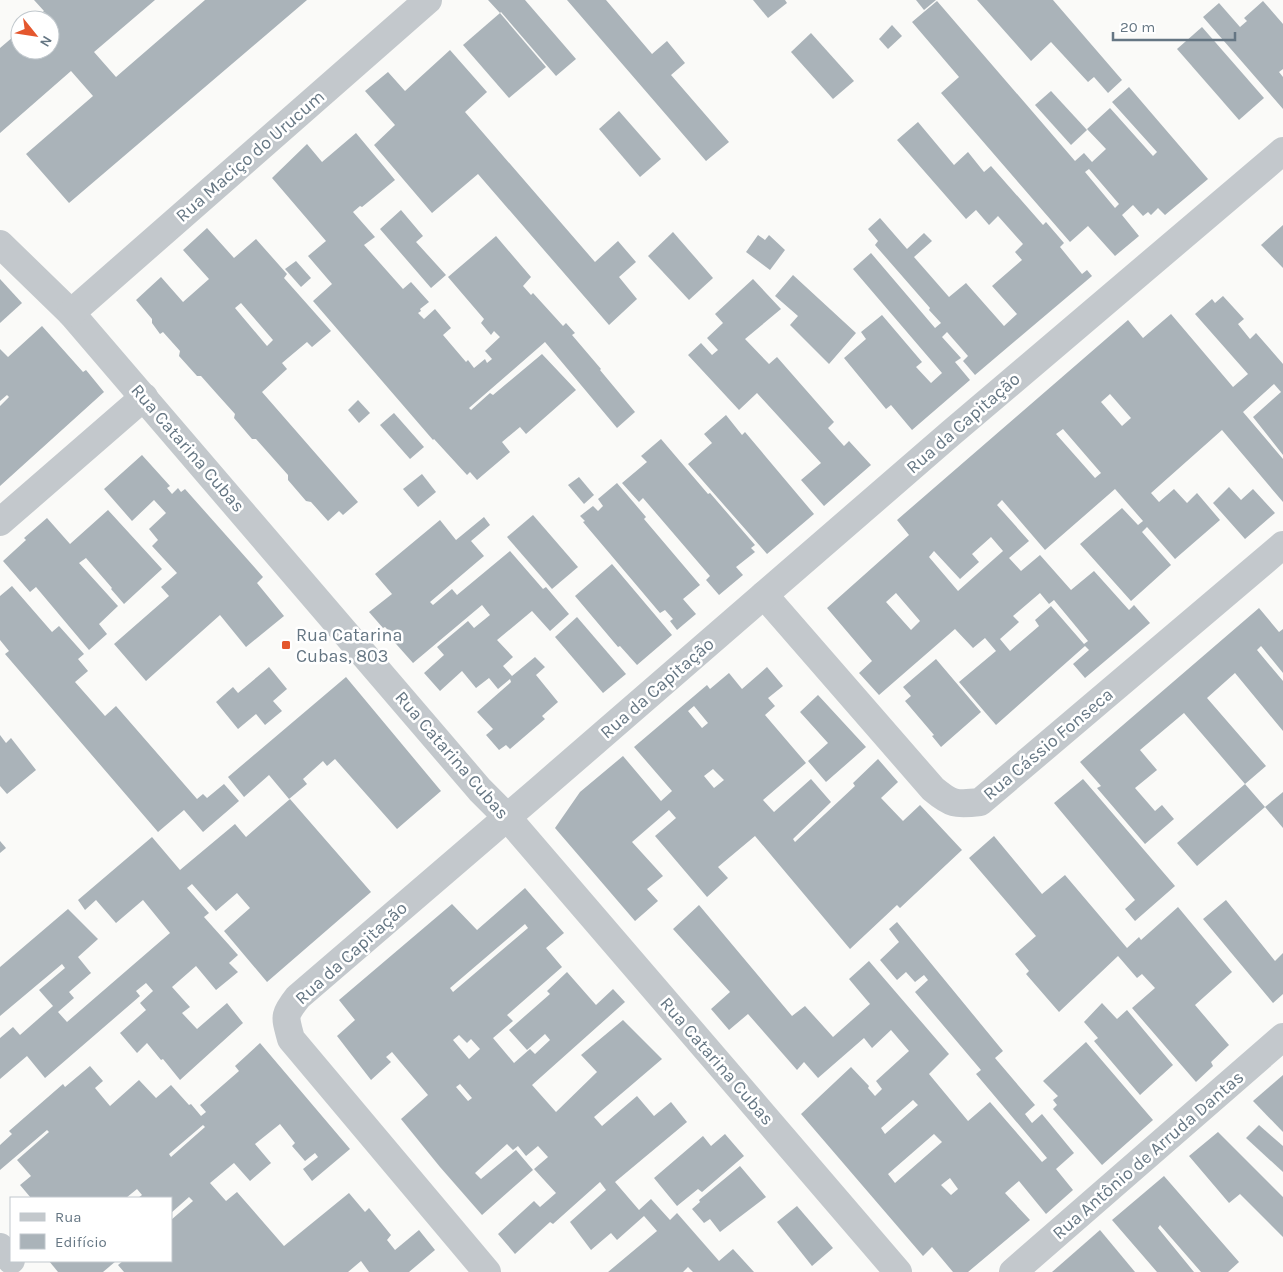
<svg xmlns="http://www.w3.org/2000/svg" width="1283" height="1272" viewBox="0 0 1283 1272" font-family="Karla,sans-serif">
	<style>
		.building { fill: #aab3b9; fill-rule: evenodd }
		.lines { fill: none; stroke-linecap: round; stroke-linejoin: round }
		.minor { stroke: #c3c8cc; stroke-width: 28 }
		.poi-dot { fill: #e4572e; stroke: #fff; stroke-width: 2 }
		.labels { text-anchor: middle; stroke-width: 5; stroke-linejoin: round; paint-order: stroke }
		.street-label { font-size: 18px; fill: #657683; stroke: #fff }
		.poi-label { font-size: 18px; fill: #657683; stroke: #fff; text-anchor: start }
	</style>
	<rect width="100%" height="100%" fill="#fafaf8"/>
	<g class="building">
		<polygon points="34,0 155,0 94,52 116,77 205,0 307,0 69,203 26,154 93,96 71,71 0,133 0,48 20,31 20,50 50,50 50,20 33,20 44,11"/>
		<polygon points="488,0 525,0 576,59 556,76 501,12 500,13"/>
		<polygon points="567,0 606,0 652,54 667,41 685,63 671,75 729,142 706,161"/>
		<polygon points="753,0 785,0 787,3 768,18"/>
		<polygon points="916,0 936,0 924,10"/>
		<polygon points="977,0 1053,0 1122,80 1108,93 1094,77 1088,82 1051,42 1031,61"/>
		<path d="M937,1l138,160 9,-8 8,9 14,-13 -19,-20 23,-21 43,48 4,-4 -45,-50 17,-15 79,92 -43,36 -7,-7 -7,7 -3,-3 -5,4 -10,-11 -11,10 17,21 -24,20 -27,-30 -18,16 -129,-149 18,-16 -47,-55zM1089,169l30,35 -4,4 -30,-36z"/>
		<polygon points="1263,1 1283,24 1283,69 1279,72 1283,77 1283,109 1203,17 1219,3 1240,27 1247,21 1244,18"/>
		<polygon points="500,13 546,67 509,98 463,45"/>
		<polygon points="892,25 902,36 888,49 879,39"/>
		<polygon points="1202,27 1264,98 1239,120 1177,49"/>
		<polygon points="811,33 854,81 833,99 791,52"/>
		<polygon points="450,50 487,92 465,112 595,262 618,241 636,262 619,277 637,299 609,325 478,174 432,213 374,145 395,125 365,91 388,72 405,91"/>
		<polygon points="1051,91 1087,130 1071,145 1035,105"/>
		<polygon points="619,111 661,159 640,177 599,129"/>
		<polygon points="918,122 954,165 968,152 984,172 991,166 1043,225 1046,222 1064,243 1060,247 1082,274 1087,270 1092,276 975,375 963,361 968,356 947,332 942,337 961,358 955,362 970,380 912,430 891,405 886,409 844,358 866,339 861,332 882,315 922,362 916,367 931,383 942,373 853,269 871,253 935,328 941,323 929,310 930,308 875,245 878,241 868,229 880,218 907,249 924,233 932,241 914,257 949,297 966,283 1004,326 1017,314 992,286 1022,260 1015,252 1023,244 998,216 989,225 976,210 966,219 897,140"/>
		<polygon points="356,133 395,180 362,207 360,206 353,212 375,237 364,245 403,289 411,282 429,302 420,309 421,311 418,313 424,319 435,309 451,328 443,335 466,362 468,360 474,368 485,359 487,363 492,359 485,351 500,337 494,331 491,335 481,323 484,319 448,277 496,236 531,277 523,286 531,295 533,293 563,326 566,323 575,333 572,335 601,369 600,370 635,412 617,428 545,342 469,408 471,410 490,393 493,395 542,354 576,390 526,434 520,427 502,442 510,452 477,480 470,472 467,475 434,439 433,440 313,301 332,284 308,256 326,241 272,178 307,144 322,162"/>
		<polygon points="401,210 423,236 416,242 446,275 431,288 380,229"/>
		<polygon points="1283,225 1283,268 1261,245"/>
		<path d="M207,228l27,30 22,-19 31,35 -3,4 47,53 -19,16 -5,-5 -25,21 5,6 -25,23 96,110 -15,13 -4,-4 -11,10 -17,-19 -5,-1 -18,-21v-5l-32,-36h-4l-18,-21 1,-4 -18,-20 -16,-18h-4l-18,-20 1,-5 -17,-19 -3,2 -8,-11v-4l-16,-19 25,-23 22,25 26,-23 -26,-29zM241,303l32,37 -6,6 -32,-38z"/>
		<polygon points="673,232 713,278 689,300 648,256"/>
		<polygon points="758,235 765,240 769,235 785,250 770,270 746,252"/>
		<polygon points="296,261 311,278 301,287 285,269"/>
		<polygon points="793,275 856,333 829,364 790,325 798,316 775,296"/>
		<polygon points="0,279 22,303 0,323"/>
		<polygon points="753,279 781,309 745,339 769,364 777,357 834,422 828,428 844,446 849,441 871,465 824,506 801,480 821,463 757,393 739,410 688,355 701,343 712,355 718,350 707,338 723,323 715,314"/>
		<path d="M1223,296l21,23 -6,5 12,15 6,-6 27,31v91l-30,-38 28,-25 -7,-8 -31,28 40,47v43l-61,-72 -71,63 8,9 15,-13 13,14 10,-10 23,27 -45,39 -28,-32 -5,5 29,33 -40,36 -51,-57 42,-36 16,17 5,-4 -28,-32 -70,61 -43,-50 -5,5 32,36 -20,17 12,13 19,-16 31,35 23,-19 35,39 5,-5 16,18 -65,55 -12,-14 16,-14 -4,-4 -89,79 -37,-43 37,-31 -11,-13 -12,10 -18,-19 -76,66 -20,-22 13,-12 -45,-53 82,-73 -12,-15 231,-200 15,18 28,-24 62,73 15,-13 -53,-60 17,-15 3,4zM1110,394l21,24 -9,8 -21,-24zM1063,429l38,44 -6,5 -39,-44zM991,537l12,14 -45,40 -29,-34 5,-6 26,28 19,-17 -7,-8zM896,593l24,28 -9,9 -25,-28zM1040,593l9,11 5,-4 34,41 -4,3 -33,-38 -16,14 4,6 -29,25 -10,-12 19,-17 -6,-6z"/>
		<polygon points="42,326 83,372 86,370 104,392 0,486 0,406 9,397 7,395 0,401 0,349 8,357"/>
		<polygon points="358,400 370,413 359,423 348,410"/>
		<polygon points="394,413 424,447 410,459 380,425"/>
		<polygon points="726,415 742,435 745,432 814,514 767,554 688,464 712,443 704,434"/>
		<polygon points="661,439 708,494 710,493 755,545 751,548 755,552 736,567 743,575 719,595 706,580 710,576 643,498 639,502 622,483 647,462 641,456"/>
		<polygon points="142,455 170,486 167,488 172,494 178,488 181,492 185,489 263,577 257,583 284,616 246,647 220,615 146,681 114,644 169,596 161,587 177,573 152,546 158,540 149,529 166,513 154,500 132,521 104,489"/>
		<polygon points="422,474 436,492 418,507 403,489"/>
		<polygon points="579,477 594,495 584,504 568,485"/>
		<polygon points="617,483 646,517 644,519 700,585 683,599 696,614 677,630 670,621 673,619 665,610 660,613 583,522 585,521 580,516 593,506 598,511 603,506 598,499"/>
		<polygon points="1229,487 1241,500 1253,489 1275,513 1245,539 1213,503"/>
		<polygon points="108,510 162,569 124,604 111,589 112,588 86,558 79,563 118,606 99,624 107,634 89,650 36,587 30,592 3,561 26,540 24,538 47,518 70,544"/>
		<polygon points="533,515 578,567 552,589 507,537"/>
		<polygon points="484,517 490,525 471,541 484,556 430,602 433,605 452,589 457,595 510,551 543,589 546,587 569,614 550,631 532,611 497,640 513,657 503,666 512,676 535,657 545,667 536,675 558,702 542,716 545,719 510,749 506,745 499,750 486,735 493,729 477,712 511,682 510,679 498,689 489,678 476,688 462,671 440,691 424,673 444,655 437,647 468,621 474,628 490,615 482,605 413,663 389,636 392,634 385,627 383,628 369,612 392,594 375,574 440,520 456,540"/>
		<polygon points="612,564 672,635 637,665 620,646 618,647 575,596"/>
		<polygon points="12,586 52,632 59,626 84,654 78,659 88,671 75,682 105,716 116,706 197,799 203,794 207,798 224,784 239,801 203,832 184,810 158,832 5,654 9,651 0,640 0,596"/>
		<polygon points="1259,608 1279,632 1283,629 1283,673 1261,646 1257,650 1283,681 1283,731 1235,673 1207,698 1266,766 1245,784 1265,807 1197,866 1177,843 1245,784 1184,713 1140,750 1157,770 1135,788 1155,811 1162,805 1174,819 1145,844 1097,788 1101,786 1080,762"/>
		<polygon points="577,617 626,674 603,693 555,637"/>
		<polygon points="936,659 981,712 941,747 932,736 934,735 905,701 911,696 903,687"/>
		<polygon points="269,667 287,689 273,701 282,711 265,725 256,714 238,729 216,702 233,687 238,693"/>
		<path d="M767,667l16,19 -15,12 7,8 -10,9 41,48 -43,37 11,12 37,-33 20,23 -38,37 2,3 60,-56 -2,-3 25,-24 20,23 -17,16 22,23 17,-16 42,45 -62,58 -3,-3 -47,44 -95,-113 -37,31 10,11 -21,19 -52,-61 21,-18 -7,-8 -37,32 31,34 -16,13 11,12 -23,20 -80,-93 25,-36 43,-36 38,45 11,-10 -38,-44 73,-62 3,4 19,-16 13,16zM694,706l14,17 -6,5 -14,-17zM713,769l11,11 -10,8 -10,-12z"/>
		<polygon points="346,677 441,791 397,829 335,759 327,766 323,761 303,779 307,784 289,799 269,775 244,797 228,777"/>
		<polygon points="818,695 866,747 826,782 808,761 828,743 800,712"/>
		<polygon points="0,735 6,743 11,738 36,770 7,794 0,786"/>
		<polygon points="1083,779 1175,886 1135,921 1125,909 1135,900 1054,803"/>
		<polygon points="1283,792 1283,828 1265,807"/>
		<polygon points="290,799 371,892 267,982 224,931 250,908 237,893 216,911 192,884 187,888 209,913 204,917 238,955 229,963 238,972 216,990 196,966 172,987 190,1007 182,1013 197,1029 227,1003 243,1023 180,1080 163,1059 161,1060 147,1043 137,1053 120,1033 146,1010 140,1003 153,991 146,983 136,991 140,996 45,1078 27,1056 0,1079 0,1038 13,1027 20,1035 53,1006 39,990 65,968 62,964 0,1016 0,967 68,909 98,939 78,957 91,973 69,992 74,998 58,1012 67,1022 170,933 143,900 116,923 96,900 85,910 78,900 152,837 180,870 235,824 246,837"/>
		<polygon points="994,836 1042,894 1065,875 1127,948 1139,937 1141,940 1178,907 1232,972 1195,1005 1229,1045 1211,1062 1213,1066 1196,1082 1132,1008 1155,988 1142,974 1137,978 1118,956 1059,1012 1026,974 1029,971 1015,954 1036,936 969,858"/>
		<polygon points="0,841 6,848 0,853"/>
		<path d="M525,888l39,45 -18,15 16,19 -55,48 6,6 -20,17 21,25 16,-14 5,5 15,-14 -5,-6 -18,16 -18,-20 41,-36 -3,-3 20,-19 29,33 17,-16 12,13 -93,83 24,27 41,-40 -16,-17 42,-35 39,39 -68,58 8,9 35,-30 17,20 17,-14 16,20 -72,60 24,28 12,-11 19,21 7,-7 42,48 14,-12 21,23h-61l-5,-5 -5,5h-75l49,-41 -13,-15 -27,24 -6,-7 -20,17 -21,-28 36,-32 -6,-8 -47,42 -3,-2 -35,32 -17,-20 36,-33 6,6 16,-14 -22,-24 14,-12 -10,-11 -12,10 -8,-10 -5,4 -6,-6 -32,29 6,6 35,-29 17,20 -51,45 -42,-48 -39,-48 27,-24 -36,-43 -6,5 5,5 -20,18 -34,-44 18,-16 -16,-20 113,-96 25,26zM525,924l3,4 -75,64 -3,-4zM459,1035l8,8 4,-4 9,10 -11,10 -16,-19zM460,1084l12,14 -4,3 -12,-14z"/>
		<polygon points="1226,900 1275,961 1283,953 1283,994 1273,1003 1203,919"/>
		<path d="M699,905l93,111 13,-10 28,31 37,-33 -21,-25 20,-18 80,93 -20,20 39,47 22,-19 52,60 5,-4 -71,-84 5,-4 -66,-78 13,-12 -4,-5 -9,7 -9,-10 -9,8 -17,-20 19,-18 -10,-13 8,-7 106,129 -8,7 40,47 -10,9 7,9 10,-9 32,39 -18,16 17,21 -27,24 -27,-33 -14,12 25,27 -62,52h-15l-21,-25 -9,9 -122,-142 50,-47 18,19 -1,2 7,8 7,-7 -6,-8 33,-30 -18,-21 -19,18 -8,-10 -46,40 -14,-16 -7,8 -49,-56 -19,16 -18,-21 19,-17 -57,-63zM913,1100l5,5 -33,29 -4,-6zM934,1134l8,8 -47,41 -7,-9zM950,1178l8,11 -7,6 -10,-10z"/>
		<polygon points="1102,1003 1117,1019 1127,1010 1173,1065 1140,1095 1094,1041 1098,1038 1084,1022"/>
		<polygon points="1086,1042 1153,1120 1102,1165 1053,1109 1057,1105 1053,1100 1058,1096 1043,1081"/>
		<path d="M260,1043l90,106 -38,32 -9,-12 15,-12 -3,-4 -10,8 -13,-15 3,-3 -15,-19 -25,20 16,19 -21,18 -16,-18 -24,20 16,18 11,-9 47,54 65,-53 16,19 4,-4 22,27 -4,5 8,10 24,-20 16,20 -26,22h-40l-8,-11 -13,11h-224l-6,-7 5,-4h48v-41l22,-19 -4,-4 -18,16v-15h-33l4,-3 -5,-6 -11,9h-95l-11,-13 11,-9 -14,-16 32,-28 -2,-2 -47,40v-25l12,-11 -3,-3 54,-47 2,3 25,-21 13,15 -8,7 15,18 29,-26 17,18 15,-13 18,20 2,-1 10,12 5,-4 -6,-7 39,-34 -4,-5zM203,1125l2,2 -34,30 -2,-3z"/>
		<polygon points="1283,1075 1283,1132 1253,1101"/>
		<polygon points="1259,1125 1283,1146 1283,1172 1246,1138"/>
		<polygon points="1218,1132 1283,1197 1283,1237 1240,1194 1229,1203 1189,1156"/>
		<polygon points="725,1134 744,1156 702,1192 698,1189 677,1206 654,1178 703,1136 711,1146"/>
		<polygon points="740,1166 766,1197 720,1232 710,1219 704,1223 692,1209 700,1202 699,1200"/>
		<polygon points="1164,1176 1239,1262 1228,1272 1201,1272 1160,1225 1158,1228 1194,1272 1157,1272 1112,1220"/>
		<polygon points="797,1206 833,1248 812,1266 777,1222"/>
		<polygon points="1100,1230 1135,1272 1052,1272"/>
		<polygon points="49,1261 116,1261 103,1272 58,1272"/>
	</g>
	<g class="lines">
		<g class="minor">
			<polyline points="0,244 71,313 480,790 507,817 898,1272"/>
			<polyline points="71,313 428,0"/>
			<polyline points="0,522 144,397"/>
			<path d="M764,595l169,194c18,15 22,16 47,13l303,-257"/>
			<polyline points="0,1247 11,1260"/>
			<path d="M487,1272l-196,-233c-6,-23 -8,-23 7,-42l241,-207 412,-357 332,-282"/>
			<polyline points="1013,1272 1283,1037"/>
		</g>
	</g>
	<rect class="poi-dot" x="281" y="640" width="10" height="10" rx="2.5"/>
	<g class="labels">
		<g class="street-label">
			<text transform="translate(250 156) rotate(-41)" y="6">Rua Maciço do Urucum</text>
			<text transform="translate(963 423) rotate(-41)" y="6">Rua da Capitação</text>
			<text transform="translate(188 448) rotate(49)" y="6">Rua Catarina Cubas</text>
			<text transform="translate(657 688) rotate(-41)" y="6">Rua da Capitação</text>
			<text transform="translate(1048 744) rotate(-40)" y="6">Rua Cássio Fonseca</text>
			<text transform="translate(452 755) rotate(49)" y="6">Rua Catarina Cubas</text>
			<text transform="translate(351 953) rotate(-42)" y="6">Rua da Capitação</text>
			<text transform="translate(717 1061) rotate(49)" y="6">Rua Catarina Cubas</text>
			<text transform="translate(1148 1155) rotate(-41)" y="6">Rua Antônio de Arruda Dantas</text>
		</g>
		<g class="poi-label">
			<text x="296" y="641">Rua Catarina<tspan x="296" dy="21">Cubas, 803</tspan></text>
		</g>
	</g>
	<rect x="10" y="1197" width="162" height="65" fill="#ffffff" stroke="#c1c8cd"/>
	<rect x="20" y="1213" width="25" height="8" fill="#c3c8cc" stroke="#c1c8cd"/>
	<text x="55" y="1222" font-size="15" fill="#657683">Rua</text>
	<rect x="20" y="1234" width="25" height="15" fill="#aab3b9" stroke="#c1c8cd"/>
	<text x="55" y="1247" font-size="15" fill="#657683">Edifício</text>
	<g transform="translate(35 35) rotate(120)"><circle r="24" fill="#ffffff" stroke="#c1c8cd"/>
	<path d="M0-4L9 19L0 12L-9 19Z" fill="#e4572e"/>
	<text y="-8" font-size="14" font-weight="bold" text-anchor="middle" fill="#657683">N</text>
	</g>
	<path d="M1113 32v8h122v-8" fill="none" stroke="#657683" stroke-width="2.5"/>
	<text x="1120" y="32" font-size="15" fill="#657683" stroke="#ffffff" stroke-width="4" paint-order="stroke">20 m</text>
</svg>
